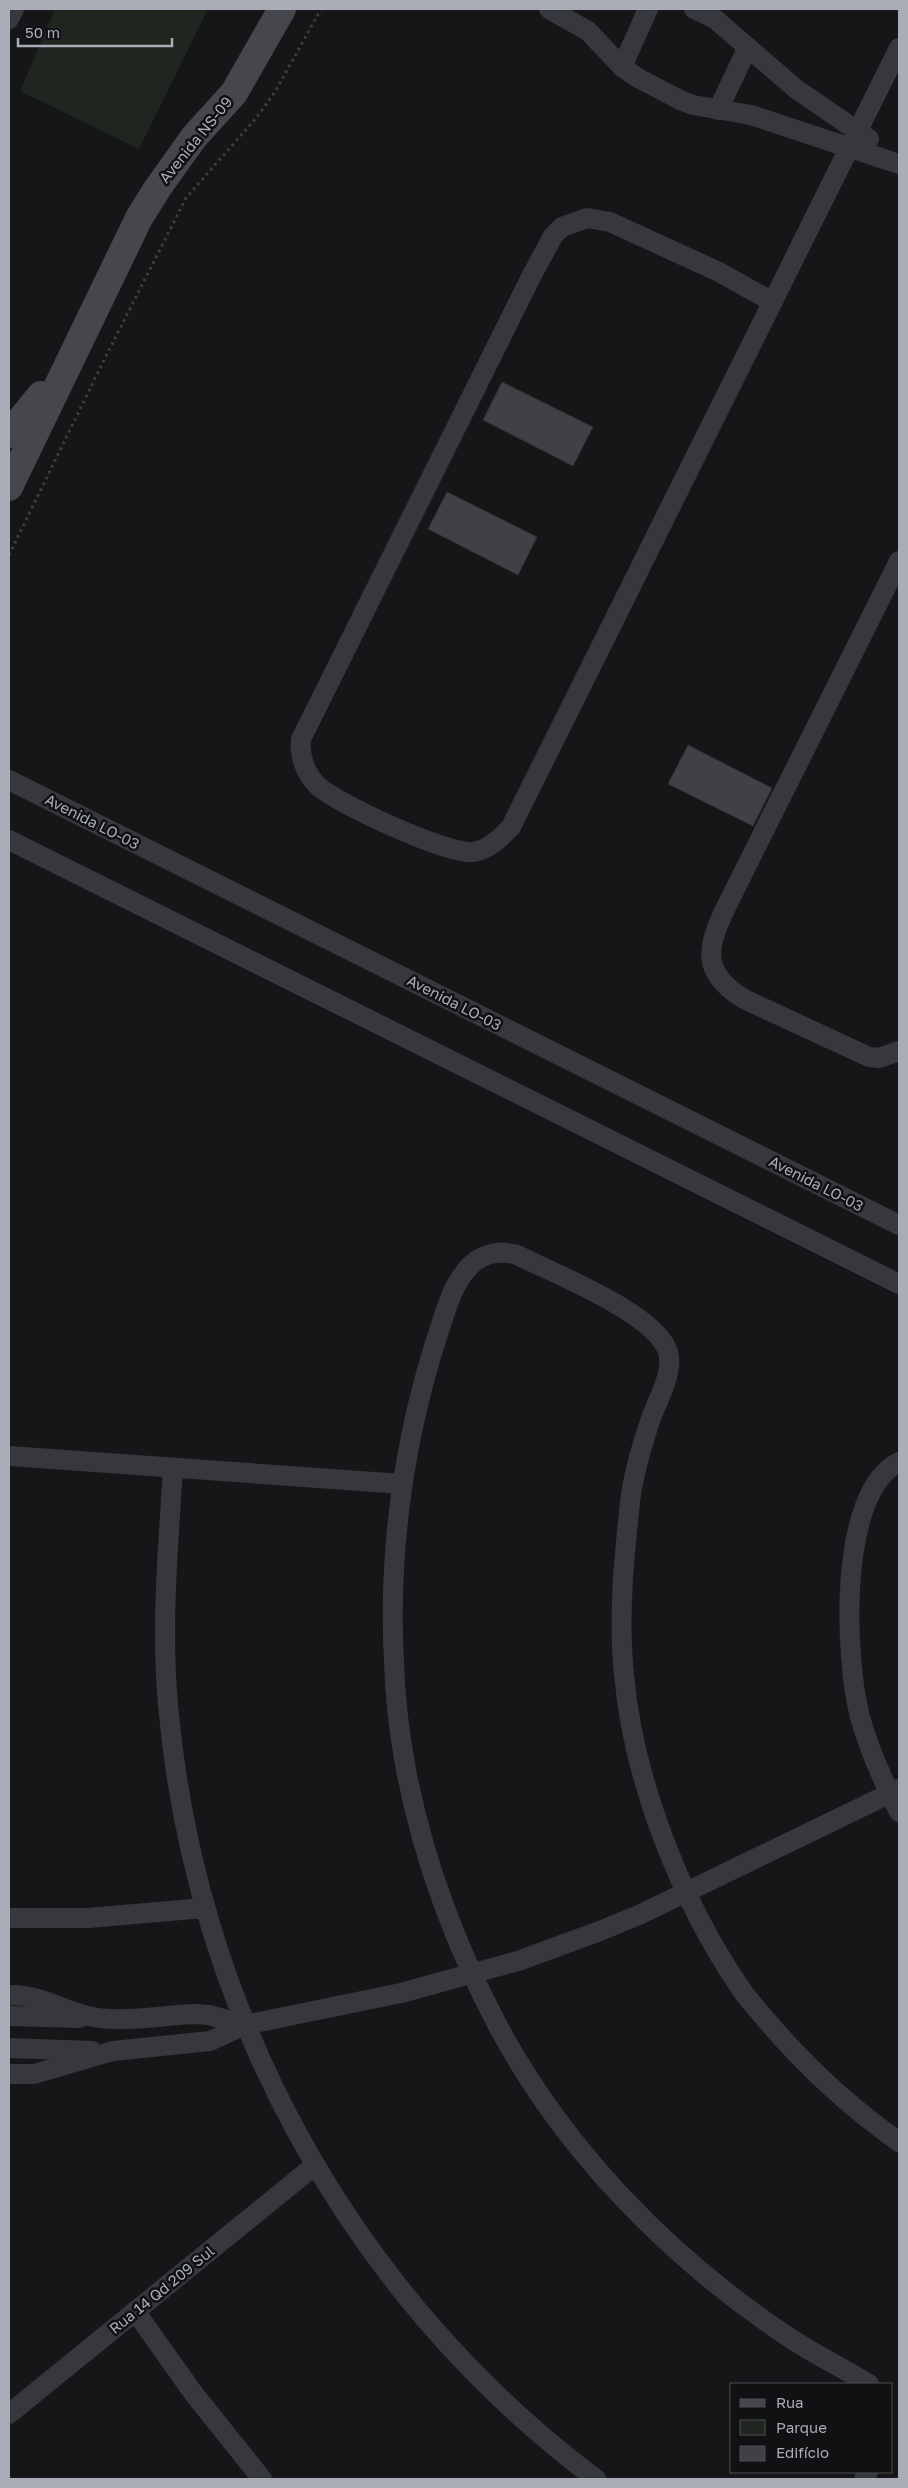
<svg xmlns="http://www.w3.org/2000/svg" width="908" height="2488" viewBox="0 0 908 2488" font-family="'Golos Text',sans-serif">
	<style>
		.green { fill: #1e261f }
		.building { fill: #404145; stroke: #303034 }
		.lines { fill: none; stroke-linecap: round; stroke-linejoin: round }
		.path { stroke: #3d3f44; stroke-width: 3; stroke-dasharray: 2.5 4; stroke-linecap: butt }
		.street { stroke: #37383d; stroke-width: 20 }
		.secondary { stroke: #45474d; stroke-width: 28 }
		.labels { text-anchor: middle; stroke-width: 5; stroke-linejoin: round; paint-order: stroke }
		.street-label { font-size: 15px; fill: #a8adb8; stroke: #111113 }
	</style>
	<rect width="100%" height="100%" fill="#161618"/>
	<polygon class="green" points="55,9 208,9 139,149 20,91"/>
	<g class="building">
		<polygon points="502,382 593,427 573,466 483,420"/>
		<polygon points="447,492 537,537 518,575 428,529"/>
		<polygon points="688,745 772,788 753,826 668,784"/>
	</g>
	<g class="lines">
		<polyline class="path" points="9,555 104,360 186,198 257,117 276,90 321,9"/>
		<g class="street">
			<polyline points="549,9 588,31 622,67 638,78 680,100 693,105 751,115 899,164"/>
			<polyline points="694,9 715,19 796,89 869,139"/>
			<polyline points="9,19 14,9"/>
			<polyline points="622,67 648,9"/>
			<polyline points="718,110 748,47"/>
			<path d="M771,301l-52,-29 -109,-50 -23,-4 -25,9 -9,9 -21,39 -231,464c-2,16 4,34 16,46 18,18 131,70 156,67 16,-2 27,-14 38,-25l388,-779"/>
			<path d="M899,561l-171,342c-20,42 -30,68 16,96l125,58 10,1 20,-7"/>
			<polyline points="9,780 899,1225"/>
			<polyline points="9,840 899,1284"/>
			<polyline points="9,1456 402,1484"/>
			<path d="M899,1462c-62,31 -54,197 -39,255 9,33 23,64 39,95"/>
			<path d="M173,1469c-5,79 -12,158 -5,236 27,306 182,590 428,774"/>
			<polyline points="9,1918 88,1918 204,1908"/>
			<path d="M9,1995c36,0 52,16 84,22 33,6 70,-2 103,-3l13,1 36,10"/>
			<polyline points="9,2016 79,2018"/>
			<polyline points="9,2048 92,2051"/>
			<polyline points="9,2074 34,2074 113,2051 210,2041 245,2025 401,1993 518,1961 600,1931 641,1914 899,1789"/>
			<polyline points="135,2311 194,2394 262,2479"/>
			<path d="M869,2384c-29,-18 -60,-32 -88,-52 -115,-78 -216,-182 -282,-304 -44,-83 -77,-171 -94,-264 -6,-33 -10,-68 -11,-102 -6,-111 10,-225 45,-331 7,-22 15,-51 33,-67 12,-11 30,-14 45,-9 36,18 140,59 151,97 6,20 -10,47 -17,66 -9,27 -18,56 -21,84 -6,57 -12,115 -6,172 9,106 57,227 117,315 8,12 18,22 27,33 39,46 82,85 131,120"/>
			<polyline points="9,2414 314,2166"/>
			<polyline points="864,2479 868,2472"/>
		</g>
		<g class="secondary">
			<polyline points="9,434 41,395"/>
			<polyline points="9,487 139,218 157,189 194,137 234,93 282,9"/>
		</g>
	</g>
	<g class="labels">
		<g class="street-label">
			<text transform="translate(196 140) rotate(-51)" y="5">Avenida NS-09</text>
			<text transform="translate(92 822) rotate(27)" y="5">Avenida LO-03</text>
			<text transform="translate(454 1003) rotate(27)" y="5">Avenida LO-03</text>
			<text transform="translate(816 1184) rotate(27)" y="5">Avenida LO-03</text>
			<text transform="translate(162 2290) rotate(-39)" y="5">Rua 14 Qd 209 Sul</text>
		</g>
	</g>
	<rect width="908" height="2488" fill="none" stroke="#a8adb8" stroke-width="20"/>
	<rect x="730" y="2383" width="162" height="90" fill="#111113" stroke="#4d4f55"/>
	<rect x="740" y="2399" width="25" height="8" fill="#45474d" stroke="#4d4f55"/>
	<text x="776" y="2408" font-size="15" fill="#a8adb8">Rua</text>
	<rect x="740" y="2420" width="25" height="15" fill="#1e261f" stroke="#4d4f55"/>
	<text x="776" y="2433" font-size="15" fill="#a8adb8">Parque</text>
	<rect x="740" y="2446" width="25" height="15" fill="#404145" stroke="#4d4f55"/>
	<text x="776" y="2458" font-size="15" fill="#a8adb8">Edifício</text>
	<path d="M18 38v8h154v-8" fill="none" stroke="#a8adb8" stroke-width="2.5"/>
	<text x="25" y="38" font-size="15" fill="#a8adb8" stroke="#111113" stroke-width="4" paint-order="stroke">50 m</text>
</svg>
